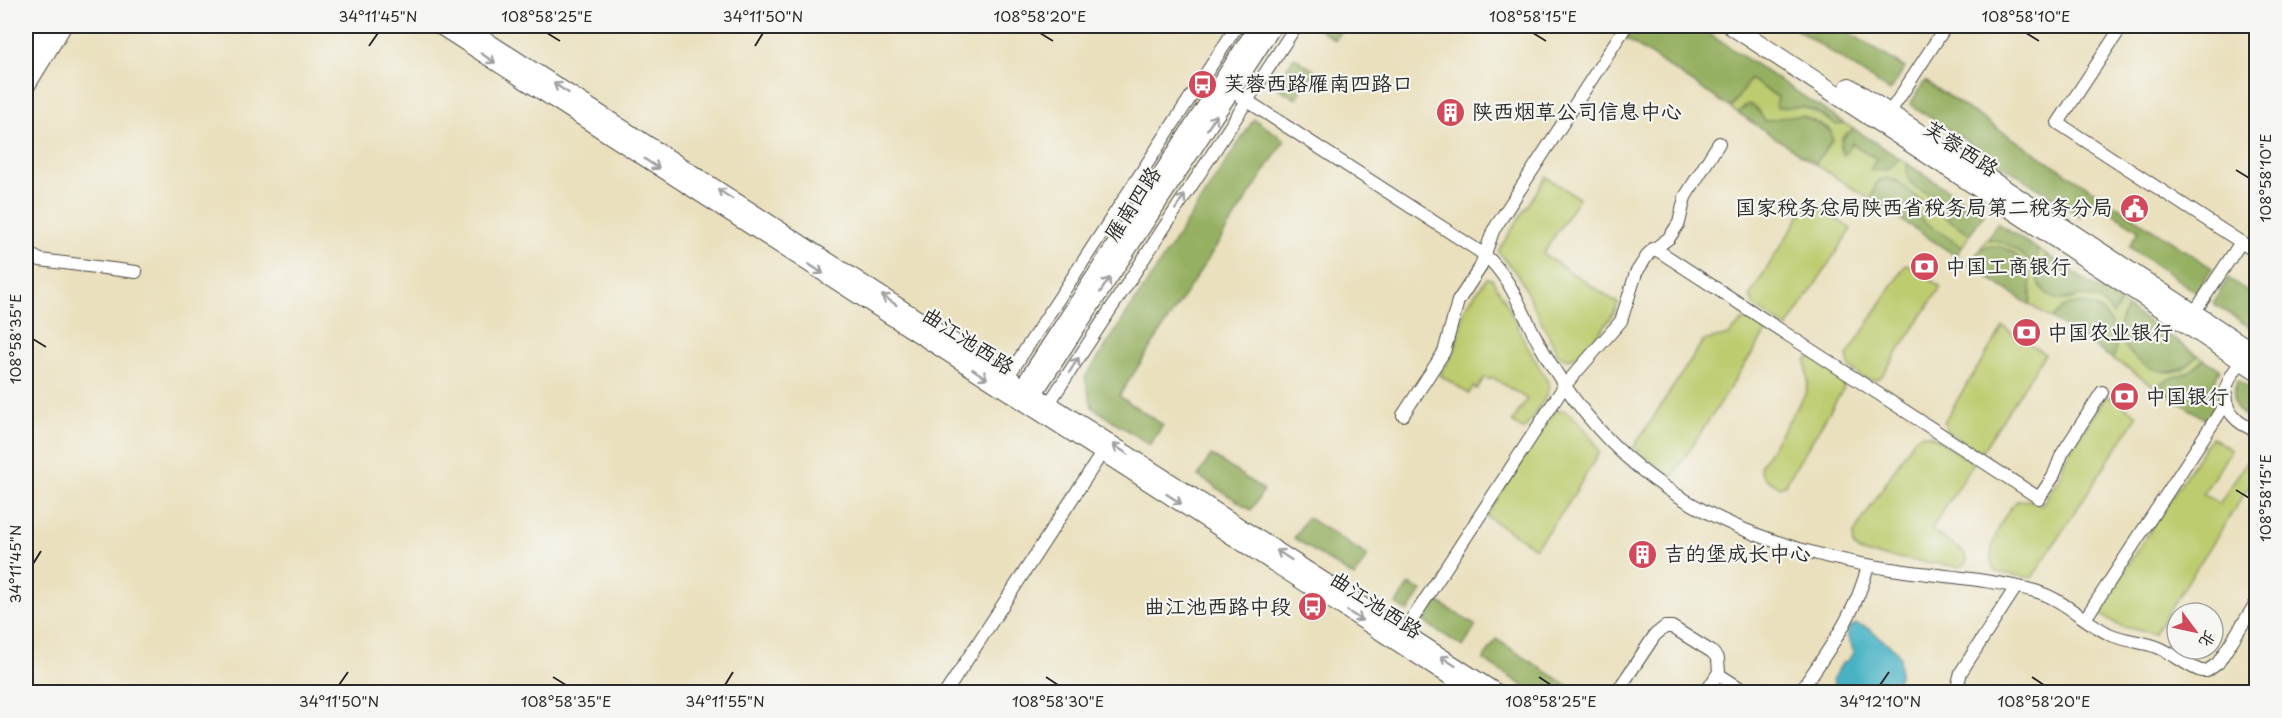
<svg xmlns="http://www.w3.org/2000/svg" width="2282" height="718" viewBox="0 0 2282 718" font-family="'Playpen Sans','LXGW WenKai TC',sans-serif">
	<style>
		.green { fill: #becc6f; stroke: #747c4d; stroke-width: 1.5 }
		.forest { fill: #96b062; stroke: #606e46; stroke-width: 1.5 }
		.water { fill: #47b2c4; stroke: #396e78; stroke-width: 1.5 }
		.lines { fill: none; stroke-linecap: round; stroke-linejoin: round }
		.minor-casing { stroke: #484641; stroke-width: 14 }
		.tertiary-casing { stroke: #484641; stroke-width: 17 }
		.secondary-casing { stroke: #484641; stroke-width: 20 }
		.minor { stroke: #fff; stroke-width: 12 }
		.tertiary { stroke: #fff; stroke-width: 15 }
		.secondary { stroke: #fff; stroke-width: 18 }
		.oneway { stroke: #a0a0a0 }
		.ticks { fill: none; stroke: #2b2b2b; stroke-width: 2 }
		.labels { text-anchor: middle; stroke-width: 4.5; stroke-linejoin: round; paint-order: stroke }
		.poi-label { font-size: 21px; fill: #2b2b2b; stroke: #f6f6f2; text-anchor: start }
		.street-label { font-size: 21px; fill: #2b2b2b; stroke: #f6f6f2 }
		.neatline { fill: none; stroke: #2b2b2b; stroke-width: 2 }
		.ticks-label { font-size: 15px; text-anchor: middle; fill: #2b2b2b }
	</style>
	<rect width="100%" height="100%" fill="#f6f6f2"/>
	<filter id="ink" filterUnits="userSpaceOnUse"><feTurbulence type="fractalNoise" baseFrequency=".0167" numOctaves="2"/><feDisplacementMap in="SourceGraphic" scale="12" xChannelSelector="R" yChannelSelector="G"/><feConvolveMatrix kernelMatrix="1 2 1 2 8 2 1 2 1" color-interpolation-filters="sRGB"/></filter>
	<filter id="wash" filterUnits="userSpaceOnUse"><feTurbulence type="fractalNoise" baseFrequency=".008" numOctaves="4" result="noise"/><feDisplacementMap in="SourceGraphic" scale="24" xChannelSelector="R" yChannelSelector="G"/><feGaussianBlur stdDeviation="1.35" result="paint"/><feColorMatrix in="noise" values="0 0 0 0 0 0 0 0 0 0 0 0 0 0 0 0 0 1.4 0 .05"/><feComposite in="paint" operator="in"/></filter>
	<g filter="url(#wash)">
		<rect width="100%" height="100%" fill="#eae0bd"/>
		<g class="green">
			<path d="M1750,79l29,19 -2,2 3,8c28,-6 35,6 57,17l7,-2 10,6 -12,9 -1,10 2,6 8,-11 26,16 -2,12 13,-1 11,-12 9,6c-7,23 15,27 31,34l6,19 25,17 -8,13 -43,-28 -5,-7 7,-11 -25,-21 -16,-1 -4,4 -5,17 -56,-36 17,-23 -1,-10 -3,-3c-31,-17 -28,-11 -60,-6l-5,-3 -6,-10 -12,-4 -7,8 -7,-5z"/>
			<path d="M1546,177l33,21 -36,56 75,49c-4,14 -33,51 -47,55 -5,2 -9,-1 -13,-4l-39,-77 -21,-26z"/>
			<polygon points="1809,201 1851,229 1787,328 1754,306 1750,295"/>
			<path d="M1987,239l16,3 11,6 20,17 3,-16 11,7 -9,9 2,23 16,11 10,1 13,-4 13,2 9,4 8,8h7l3,-7 8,6 -3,2c-1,8 -5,20 -3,28 3,15 30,31 44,33 13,2 25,-8 32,-17l6,4c-17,20 -31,14 -48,28l-43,-28c6,-18 2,-36 -12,-49l-46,5 -3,4 -22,-14c6,-32 -13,-68 -50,-56z"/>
			<path d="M1906,264l35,23 -59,89c-12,9 -22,0 -32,-8l-3,-12z"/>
			<polygon points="1487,278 1492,279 1505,300 1525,342 1549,384 1547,395 1524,430 1512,422 1527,399 1492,377 1489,380 1485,377 1477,389 1473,387 1469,394 1440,375 1455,351 1465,308"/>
			<polygon points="1749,319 1768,329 1672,477 1633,448 1703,341 1729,335 1742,321"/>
			<polygon points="2003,327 2045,354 1981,453 1948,432 1944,421"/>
			<path d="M1811,357l30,19 3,12 -59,97 -6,2c-9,-6 -19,-9 -19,-21l46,-73 2,-9 -2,-24z"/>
			<path d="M2107,395l31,20 -106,163 -37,-6c-12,-17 7,-58 22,-71l12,-1 12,6 18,-28 7,-21z"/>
			<path d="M1561,410c11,1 37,32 38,43l-34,56 -30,39 -49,-32 67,-103z"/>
			<polygon points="1922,434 1932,436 1974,463 1931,530 1964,552 1967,559 1965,564 1960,567 1869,554 1859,551 1853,545 1854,533 1914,439"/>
			<polygon points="2211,437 2231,450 2203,494 2219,504 2247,461 2256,467 2256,476 2154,634 2120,626 2097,612"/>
		</g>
		<g class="forest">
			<polygon points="1315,26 1344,26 1335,40"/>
			<polygon points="1634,26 1697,26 1844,123 1837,125 1818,112 1804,107 1777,108 1775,104 1778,97 1750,79 1731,108 1626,39"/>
			<polygon points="1791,26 1839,26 1905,68 1890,91"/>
			<polygon points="1294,57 1315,71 1296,99 1275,86"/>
			<polygon points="1925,81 2212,268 2196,292 2129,247 2139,230 2091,199 2080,216 1910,104"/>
			<polygon points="1749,104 1755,107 1765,121 1791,116 1803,116 1831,131 1832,141 1815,164 1738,113"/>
			<polygon points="1254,119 1285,140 1119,396 1163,425 1150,445 1092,407 1085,378"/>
			<path d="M1854,129l45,29c-7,11 -16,15 -29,11l7,-10 -25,-16 -8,12c-7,-12 -1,-20 10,-26z"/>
			<path d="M1908,164l76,50 -14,20 -25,-17 -6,-19c-16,-7 -38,-11 -31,-34z"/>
			<polygon points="1886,178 1900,183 1921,201 1915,212 1921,216 1920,219 1962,247 1956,256 1871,200 1876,183"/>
			<polygon points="1997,223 2037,249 2037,257 2034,265 2014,248 2003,242 1987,239"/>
			<path d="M1988,246c34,-1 47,30 42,59l-61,-40 11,-16z"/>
			<path d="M2048,256l72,47 -7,12c-7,-12 -19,-20 -33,-19 -8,1 -13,4 -20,4 -21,-6 -34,-30 -12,-44z"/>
			<polygon points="2228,278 2256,297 2256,331 2213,303"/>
			<path d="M2072,304c32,-4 52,27 41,55l-61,-40 11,-11z"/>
			<path d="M2128,309l70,46c-38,46 -101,-18 -70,-46z"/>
			<path d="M2204,359l16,10c-10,18 -3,36 -11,53l-53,-35c17,-14 31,-8 48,-28z"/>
			<path d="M2237,380l19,13v29c-21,-5 -26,-22 -19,-42z"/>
			<polygon points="1211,455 1264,490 1251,510 1198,476"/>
			<polygon points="1307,517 1368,556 1354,577 1294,538"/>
			<polygon points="1409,584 1422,591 1408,612 1396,604"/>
			<polygon points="1431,597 1476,626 1463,647 1418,618"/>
			<polygon points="1496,639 1578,692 1533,692 1483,660"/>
		</g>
		<path class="water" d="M1856,624l10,3 30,23 4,7 -1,20 -10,15h-4l3,-6 -11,-7 -8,11 3,2h-30l-7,-4 -2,-10 10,-16 5,-1 5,-9c0,-12 -15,-19 3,-28z"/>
	</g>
	<g filter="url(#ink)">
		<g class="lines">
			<defs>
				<g id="minor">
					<polyline points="2122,26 2058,123 2256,252"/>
					<path d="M1232,91l253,164c28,25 38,61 56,92 25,45 57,87 97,120 70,58 164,89 253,102 46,7 99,10 144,22 28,8 48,30 74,43 15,7 32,7 48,13 16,6 28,18 44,24h6l11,-8 38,-60"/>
					<polyline points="1886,118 1946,26"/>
					<polyline points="1654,248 2039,498 2053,477 2062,454 2102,392"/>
					<polyline points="26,252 40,260 136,272"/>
					<polyline points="2194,313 2241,242"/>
					<path d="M2242,360c-6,9 -14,18 -16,29 -4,21 12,36 30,41"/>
					<polyline points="1003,384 1237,26"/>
					<polyline points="1044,411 1296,26"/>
					<polyline points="1403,415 1444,352 1458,301 1480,268 1493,231 1626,26"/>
					<polyline points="2085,619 2226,403"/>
					<polyline points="1404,632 1565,385 1621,321 1636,273 1649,253 1669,238 1679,223 1685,197 1719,143"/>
					<polyline points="1718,674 1746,692"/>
					<polyline points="946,692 1102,453"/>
					<polyline points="1617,692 1655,635 1665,627 1672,627 1712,652 1718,659 1719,672 1706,692"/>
					<path d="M1800,692c27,-40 57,-79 68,-127"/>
					<polyline points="1963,692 1958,684 1961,672 2016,587"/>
				</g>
				<g id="tertiary">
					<polyline points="439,26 1473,692"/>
					<polyline points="465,26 1497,692"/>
					<polyline points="1018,393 1257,26"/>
					<polyline points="1029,402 1274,26"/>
				</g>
				<g id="secondary">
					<polyline points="1732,26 2256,370"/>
					<polyline points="26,57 45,26"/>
					<polyline points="26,85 62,26"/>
					<polyline points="1849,87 2256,354"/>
				</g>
			</defs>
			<use href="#minor" class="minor-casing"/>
			<use href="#tertiary" class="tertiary-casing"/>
			<use href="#secondary" class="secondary-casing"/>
			<use href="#minor" class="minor"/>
			<use href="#tertiary" class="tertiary"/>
			<use href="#secondary" class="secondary"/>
		</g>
		<defs><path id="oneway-shaft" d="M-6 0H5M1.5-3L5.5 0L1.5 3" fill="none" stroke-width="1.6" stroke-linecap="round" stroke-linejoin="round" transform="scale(1.5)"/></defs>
		<g class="oneway">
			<use href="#oneway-shaft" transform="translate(488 58) rotate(34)"/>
			<use href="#oneway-shaft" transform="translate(561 88) rotate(-147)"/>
			<use href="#oneway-shaft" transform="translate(1212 122) rotate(-57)"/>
			<use href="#oneway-shaft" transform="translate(652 164) rotate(33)"/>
			<use href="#oneway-shaft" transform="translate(725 194) rotate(-147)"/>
			<use href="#oneway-shaft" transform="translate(1180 202) rotate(-57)"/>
			<use href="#oneway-shaft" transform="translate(816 269) rotate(33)"/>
			<use href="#oneway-shaft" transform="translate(1105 285) rotate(-57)"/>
			<use href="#oneway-shaft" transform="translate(889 300) rotate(-147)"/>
			<use href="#oneway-shaft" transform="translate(1074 365) rotate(-57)"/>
			<use href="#oneway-shaft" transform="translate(980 374) rotate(33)"/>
			<use href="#oneway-shaft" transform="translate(1120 449) rotate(-147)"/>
			<use href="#oneway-shaft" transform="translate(1174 499) rotate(33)"/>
			<use href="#oneway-shaft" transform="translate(1284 555) rotate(-147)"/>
			<use href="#oneway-shaft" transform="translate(1355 616) rotate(33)"/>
			<use href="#oneway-shaft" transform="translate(1448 661) rotate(-147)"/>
		</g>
	</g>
	<path class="ticks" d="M547,33l13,8M1040,33l13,8M1533,33l13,8M2026,33l13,8M369,46l9,-13M755,46l8,-13M2236,170l13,8M33,339l13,8M2236,490l13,8M33,564l8,-13M553,677l13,8M1046,677l12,8M1539,677l12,8M2032,677l12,8M339,685l9,-13M725,685l8,-13M1880,685l9,-13"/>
	<defs>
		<symbol id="bus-disc" viewBox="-11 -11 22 22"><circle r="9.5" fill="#d1495b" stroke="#f6f6f2"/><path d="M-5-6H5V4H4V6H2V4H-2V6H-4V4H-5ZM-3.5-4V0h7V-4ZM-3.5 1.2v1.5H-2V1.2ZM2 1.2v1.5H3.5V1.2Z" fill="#fff"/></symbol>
		<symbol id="building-disc" viewBox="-11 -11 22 22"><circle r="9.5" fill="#d1495b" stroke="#f6f6f2"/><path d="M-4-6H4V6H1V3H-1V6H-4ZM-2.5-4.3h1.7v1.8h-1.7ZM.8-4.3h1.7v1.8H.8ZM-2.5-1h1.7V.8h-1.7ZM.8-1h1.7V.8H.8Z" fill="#fff"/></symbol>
		<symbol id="civic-disc" viewBox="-11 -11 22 22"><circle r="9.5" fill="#d1495b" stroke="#f6f6f2"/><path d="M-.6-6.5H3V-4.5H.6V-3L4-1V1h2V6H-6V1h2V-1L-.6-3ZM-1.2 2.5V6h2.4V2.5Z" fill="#fff"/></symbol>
		<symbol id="bank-disc" viewBox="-11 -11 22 22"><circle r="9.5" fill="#d1495b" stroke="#f6f6f2"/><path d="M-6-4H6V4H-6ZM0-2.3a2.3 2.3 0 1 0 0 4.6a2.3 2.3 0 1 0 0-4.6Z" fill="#fff"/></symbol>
	</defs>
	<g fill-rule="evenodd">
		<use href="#bus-disc" x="1186" y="68" width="33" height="33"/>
		<use href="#building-disc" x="1434" y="96" width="33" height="33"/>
		<use href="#civic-disc" x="2118" y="192" width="33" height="33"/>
		<use href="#bank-disc" x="1908" y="250" width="33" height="33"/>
		<use href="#bank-disc" x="2010" y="316" width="33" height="33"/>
		<use href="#bank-disc" x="2108" y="380" width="33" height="33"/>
		<use href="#building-disc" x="1626" y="538" width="33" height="33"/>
		<use href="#bus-disc" x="1296" y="590" width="33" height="33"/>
	</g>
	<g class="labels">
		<g class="poi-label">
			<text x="1224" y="91">芙蓉西路雁南四路口</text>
			<text x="1472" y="119">陕西烟草公司信息中心</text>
			<text x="2113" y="215" text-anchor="end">国家税务总局陕西省税务局第二税务分局</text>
			<text x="1945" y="274">中国工商银行</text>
			<text x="2047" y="340">中国农业银行</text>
			<text x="2145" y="404">中国银行</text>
			<text x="1664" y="561">吉的堡成长中心</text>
			<text x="1291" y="614" text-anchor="end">曲江池西路中段</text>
		</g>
		<g class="street-label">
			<text transform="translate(1961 149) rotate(33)" y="7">芙蓉西路</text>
			<text transform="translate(1133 204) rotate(-57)" y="7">雁南四路</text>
			<text transform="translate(968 341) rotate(33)" y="7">曲江池西路</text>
			<text transform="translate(1376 605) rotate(33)" y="7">曲江池西路</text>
		</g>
	</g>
	<rect width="2282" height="718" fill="none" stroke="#f6f6f2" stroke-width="66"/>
	<g transform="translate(2195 631) rotate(123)"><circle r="28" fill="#f6f6f2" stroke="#a5a5a2" stroke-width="1.5"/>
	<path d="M0-4.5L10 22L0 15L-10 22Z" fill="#d1495b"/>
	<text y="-9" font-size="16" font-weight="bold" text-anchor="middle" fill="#2b2b2b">北</text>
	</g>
	<rect x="33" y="33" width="2216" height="652" class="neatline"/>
	<g class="ticks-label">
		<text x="378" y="22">34°11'45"N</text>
		<text x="547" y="22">108°58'25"E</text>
		<text x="763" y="22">34°11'50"N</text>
		<text x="1040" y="22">108°58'20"E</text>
		<text x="1533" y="22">108°58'15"E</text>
		<text x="2026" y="22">108°58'10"E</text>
		<text transform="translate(2266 178) rotate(-90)" y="5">108°58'10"E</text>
		<text transform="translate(16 339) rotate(-90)" y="5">108°58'35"E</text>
		<text transform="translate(2266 498) rotate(-90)" y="5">108°58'15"E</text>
		<text transform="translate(16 564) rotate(-90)" y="5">34°11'45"N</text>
		<text x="339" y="707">34°11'50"N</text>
		<text x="566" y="707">108°58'35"E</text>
		<text x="725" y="707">34°11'55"N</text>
		<text x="1058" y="707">108°58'30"E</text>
		<text x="1551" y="707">108°58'25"E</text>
		<text x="1880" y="707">34°12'10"N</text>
		<text x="2044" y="707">108°58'20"E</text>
	</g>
</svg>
